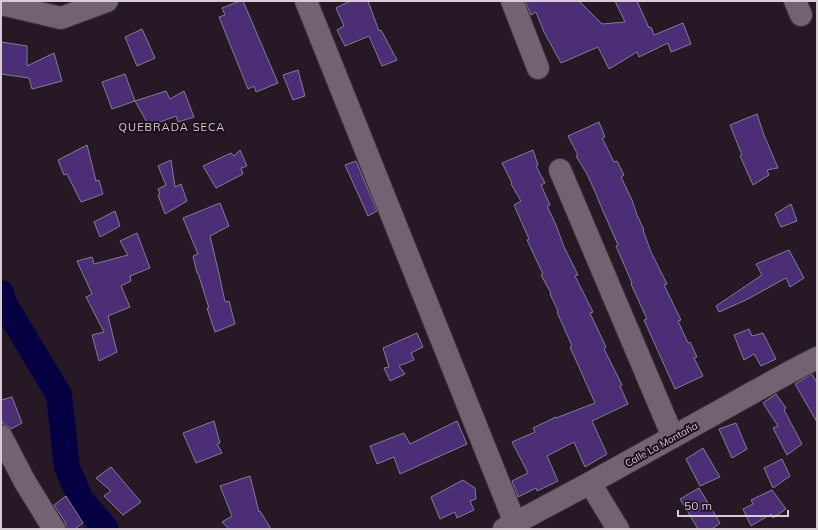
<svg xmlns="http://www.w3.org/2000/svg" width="818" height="530" viewBox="0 0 818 530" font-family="Mulish,sans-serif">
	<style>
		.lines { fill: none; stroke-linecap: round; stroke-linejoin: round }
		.river { stroke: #040042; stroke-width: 26 }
		.building { fill: #4b2e76; stroke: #837d93 }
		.minor-casing { stroke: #3f343e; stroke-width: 24 }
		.minor { stroke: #746272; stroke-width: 22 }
		.labels { text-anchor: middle; stroke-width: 4; stroke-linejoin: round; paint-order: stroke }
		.street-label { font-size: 10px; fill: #d8cdd7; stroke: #1d0f1c }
		.neighbourhood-label { font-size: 11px; letter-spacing: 1px; fill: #d8cdd7; stroke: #1d0f1c }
	</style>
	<rect width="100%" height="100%" fill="#271826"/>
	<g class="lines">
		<polyline class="river" points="1,293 5,305 59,395 67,467 81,500 106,529"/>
	</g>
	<g class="building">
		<polygon points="240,1 243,1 278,83 256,92 254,86 248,89 219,17 225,15 222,8"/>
		<polygon points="350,1 368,1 379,31 381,30 397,60 382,66 369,36 345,46 337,30 344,26 336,8"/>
		<polygon points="525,1 579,1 602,24 625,22 615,1 637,1 649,28 651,27 654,35 683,23 691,44 671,52 668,43 639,57 637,52 609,69 598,47 561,63 544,32 536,12 531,15"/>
		<polygon points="142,29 155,58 137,66 125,37"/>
		<polygon points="1,42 27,46 27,66 54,53 62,81 32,89 29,78 1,74"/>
		<polygon points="298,70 305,96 293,100 283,75"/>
		<polygon points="125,74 135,101 112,109 102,82"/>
		<polygon points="166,91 170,99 184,91 194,117 178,122 176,116 149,126 135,101"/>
		<polygon points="757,114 764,135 778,168 767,170 769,175 753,185 740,156 742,155 730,125"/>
		<polygon points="599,122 605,137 602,138 614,162 617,161 624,175 621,177 632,200 637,215 644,230 643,230 651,252 667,284 664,285 681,320 678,321 688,343 690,342 697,357 694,358 703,376 675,389 644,320 647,319 631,284 632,283 616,246 618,245 603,211 596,194 587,174 576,156 578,155 568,136"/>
		<polygon points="87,145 96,181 99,180 103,194 81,202 67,174 64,175 58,160"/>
		<polygon points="240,150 247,166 241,168 243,174 216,188 203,166 231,153 234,156"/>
		<polygon points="533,150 538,165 536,166 545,183 541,185 550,205 547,206 556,225 564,247 578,275 575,276 593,312 590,313 606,347 604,349 622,385 620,386 628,404 592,421 607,454 585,467 574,442 547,456 558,481 537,491 536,488 518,497 512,481 528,473 512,442 535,432 533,428 556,417 556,418 595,403 570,347 572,346 557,312 558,311 550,294 551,293 541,275 543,274 527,240 529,239 514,205 521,201 511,184 512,183 502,163"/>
		<polygon points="171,160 175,187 181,184 187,201 165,214 158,195 160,194 158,189 166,185 158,166"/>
		<polygon points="356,161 377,211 368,216 345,165"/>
		<polygon points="220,203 229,226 210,236 220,278 225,302 229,301 235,324 215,332 207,308 209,308 198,273 197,273 193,256 198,254 183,218"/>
		<polygon points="791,204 797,221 781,227 775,214"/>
		<polygon points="115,211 120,226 100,237 94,222"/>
		<polygon points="137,233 150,268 130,276 131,281 121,286 130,307 108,316 117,352 99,361 92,335 104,332 86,297 92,294 77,261 92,257 94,264 128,255 120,241"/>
		<polygon points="789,250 804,278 790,287 786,278 746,300 719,312 716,306 762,275 756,264"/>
		<polygon points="749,329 752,336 763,333 776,359 761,366 754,354 744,360 734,335"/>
		<polygon points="417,333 423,347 411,353 414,360 399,366 405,374 390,381 384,368 389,367 383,348"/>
		<polygon points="812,374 817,383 817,422 795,384"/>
		<polygon points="776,394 786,408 784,410 802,444 787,455 773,428 778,426 763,403"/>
		<polygon points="12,397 22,423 11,429 8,426 3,424 1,419 1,400"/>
		<polygon points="214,421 220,443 217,444 222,453 196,463 183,433"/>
		<polygon points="457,421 467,444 400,474 394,457 377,464 370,446 404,433 410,444"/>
		<polygon points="736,423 747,449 732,458 719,429"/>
		<polygon points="703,448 720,477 700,486 686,459"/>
		<polygon points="782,459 790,476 773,488 764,468"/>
		<polygon points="111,467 141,502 123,515 104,496 111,491 96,478"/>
		<polygon points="250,476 259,512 260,511 271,529 229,529 222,522 232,516 220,486"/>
		<polygon points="463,480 475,488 476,499 470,501 474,510 457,518 455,512 440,519 431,497"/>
		<polygon points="699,488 720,523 712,529 698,529 680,499"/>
		<polygon points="772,490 786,509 773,518 771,514 751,526 743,509 753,504 751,500"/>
		<polygon points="66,496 83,523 75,529 66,529 65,522 54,505"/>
	</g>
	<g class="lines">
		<defs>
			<g id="minor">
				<polyline points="306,1 515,523"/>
				<polyline points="512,1 538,68"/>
				<polyline points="795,1 801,15"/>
				<polyline points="1,4 61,18 107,1"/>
				<polyline points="560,170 673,437"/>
				<polyline points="1,436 25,482 54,529"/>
				<polyline points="590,483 618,529"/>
				<polyline points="504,529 590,483 788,373 817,358"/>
			</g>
		</defs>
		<use href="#minor" class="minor-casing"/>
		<use href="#minor" class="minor"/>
	</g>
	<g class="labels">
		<g class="street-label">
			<text transform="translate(661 444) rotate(-29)" y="4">Calle La Montaña</text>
		</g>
		<g class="neighbourhood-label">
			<text x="172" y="131">QUEBRADA SECA</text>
		</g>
	</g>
	<rect width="818" height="530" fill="none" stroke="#d8cdd7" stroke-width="4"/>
	<path d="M678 510v6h110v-6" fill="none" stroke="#d8cdd7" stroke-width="2"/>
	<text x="684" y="510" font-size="12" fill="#d8cdd7" stroke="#1d0f1c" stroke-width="3" paint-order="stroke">50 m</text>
</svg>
